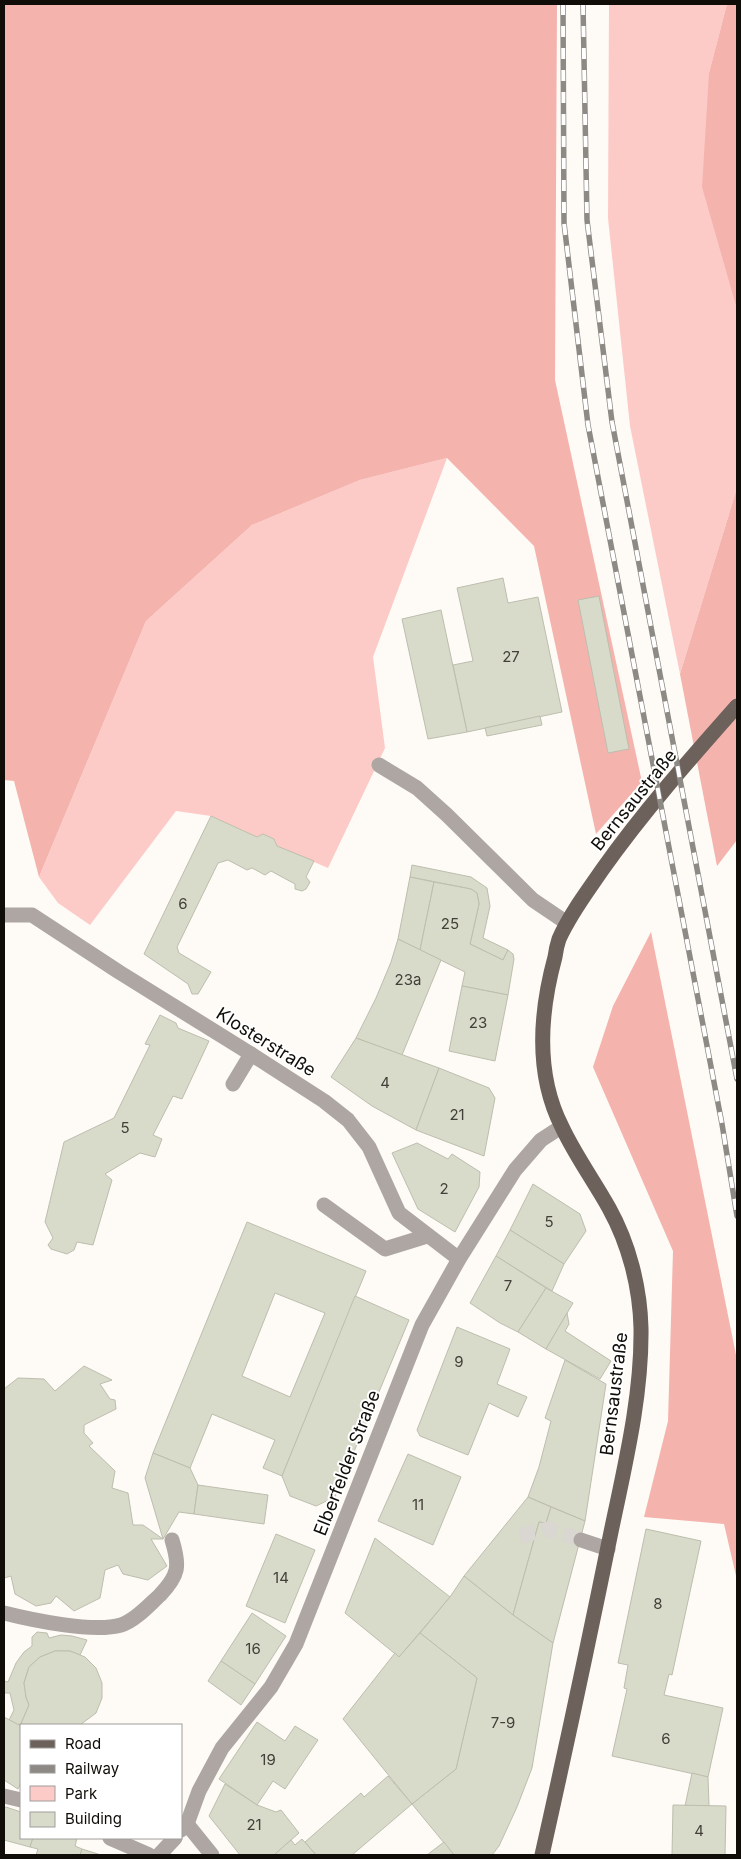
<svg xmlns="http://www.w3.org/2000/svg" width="741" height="1859" viewBox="0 0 741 1859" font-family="Inter,sans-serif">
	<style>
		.green { fill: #fdcbc7 }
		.forest { fill: #f5b3ad }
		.building { fill: #d8daca; stroke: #bdbeae; fill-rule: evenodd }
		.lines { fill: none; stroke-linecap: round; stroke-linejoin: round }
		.minor-tunnel { stroke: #dad6d1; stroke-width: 15; stroke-dasharray: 15 8; stroke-linecap: butt }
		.minor { stroke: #ada6a2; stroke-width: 15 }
		.major { stroke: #6d615b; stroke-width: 15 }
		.rail-casing { stroke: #8d8984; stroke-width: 5.5 }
		.rail { stroke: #fff; stroke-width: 4; stroke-dasharray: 11; stroke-linecap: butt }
		.labels { text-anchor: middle; stroke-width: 4; stroke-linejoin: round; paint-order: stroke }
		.number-label { font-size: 15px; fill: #424038 }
		.street-label { font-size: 18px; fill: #100d08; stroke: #fff }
	</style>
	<rect width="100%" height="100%" fill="#fefaf5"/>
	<g class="green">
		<polygon points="609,4 727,4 709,73 737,309 737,488 680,674 630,426 608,218"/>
		<polygon points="447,458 373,657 385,748 328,868 277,846 274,839 263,834 257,837 211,816 176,811 90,925 58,903 39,877 146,621 252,525 360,480"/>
	</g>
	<g class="forest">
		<polygon points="4,4 557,4 555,380 642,782 596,834 534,546 447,458 360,480 252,525 146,621 39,877 14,781 4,780"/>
		<polygon points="727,4 737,4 737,309 702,187 709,73"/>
		<polygon points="737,488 737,840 717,866 680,674"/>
		<polygon points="651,932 737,1360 737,1580 724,1524 644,1517 668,1421 673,1251 593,1067 613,1006"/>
	</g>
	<g class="building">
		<polygon points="503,578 508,603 538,597 562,712 467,732 453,665 473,661 457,588"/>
		<polygon points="599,596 629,749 608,753 578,600"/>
		<polygon points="441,610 467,732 428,739 402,619"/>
		<polygon points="540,716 542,725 487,736 485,728"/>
		<polygon points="211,816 257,837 263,834 274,839 277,846 314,861 306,877 310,882 306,889 302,891 295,889 295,884 271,871 265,875 252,868 247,870 228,860 218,863 177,947 179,953 211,972 198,994 192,994 188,984 144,954"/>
		<polygon points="412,865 471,877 487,888 490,906 483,938 508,950 503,960 470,944 479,904 477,893 471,889 410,877"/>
		<polygon points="410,877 434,882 420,950 398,939"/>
		<polygon points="434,882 471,889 477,893 479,904 470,944 503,960 508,950 513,954 514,959 508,995 462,986 465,972 420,950"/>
		<polygon points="398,939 441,960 402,1055 356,1038 376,998 391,962"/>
		<polygon points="462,986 508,995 495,1061 449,1051"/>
		<polygon points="160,1015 176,1023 178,1028 209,1041 182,1099 173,1096 153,1135 162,1139 155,1157 140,1153 105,1174 112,1180 93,1245 77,1242 74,1250 67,1254 51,1249 48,1245 53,1238 45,1222 64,1142 114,1118 150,1045 145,1044"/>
		<polygon points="356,1038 439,1068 416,1130 372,1106 331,1077"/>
		<polygon points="439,1068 489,1088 495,1098 484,1156 416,1130"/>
		<polygon points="417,1143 448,1159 452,1154 480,1172 479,1187 455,1232 418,1209 392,1153"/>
		<polygon points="533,1184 580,1214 586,1231 564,1264 510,1230"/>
		<path d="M247,1222l119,49 -84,205 -19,-8 12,-28 -63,-26 -22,54 -37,-15zM275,1293l50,20 -35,84 -48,-21z"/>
		<polygon points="510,1230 564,1264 552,1291 496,1256"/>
		<polygon points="496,1256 546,1288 518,1332 500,1323 470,1303"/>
		<polygon points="546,1288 573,1303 546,1349 518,1332"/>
		<polygon points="355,1296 409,1320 335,1497 316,1506 290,1496 282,1476"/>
		<polygon points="567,1313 569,1324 565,1331 611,1361 600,1379 546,1349"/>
		<polygon points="457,1327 510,1349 497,1384 527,1397 518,1417 489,1403 468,1455 420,1436 417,1430"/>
		<polygon points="565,1360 606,1384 585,1521 528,1497 539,1467 551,1421 545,1418"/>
		<polygon points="84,1366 112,1380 100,1384 110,1399 115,1400 116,1409 84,1425 84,1433 93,1443 89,1446 115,1471 112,1488 128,1493 133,1525 143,1525 163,1539 151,1539 167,1566 148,1580 123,1574 118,1565 105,1570 100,1598 74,1611 56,1596 51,1603 36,1606 15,1594 11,1576 4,1578 4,1389 18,1378 44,1379 55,1391"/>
		<polygon points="153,1453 190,1468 198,1485 194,1514 179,1512 163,1539 145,1478"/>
		<polygon points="408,1454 461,1477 433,1545 378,1521"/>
		<polygon points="198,1485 268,1495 264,1524 194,1514"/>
		<polygon points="528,1497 551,1507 546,1523 539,1522 513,1615 464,1576"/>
		<polygon points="551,1507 585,1521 553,1643 513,1615 539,1522 546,1523"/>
		<polygon points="646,1529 701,1541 672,1675 669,1674 664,1695 723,1708 708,1777 612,1756 627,1689 624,1688 628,1665 618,1663"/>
		<polygon points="276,1534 315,1550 285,1623 246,1606"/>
		<polygon points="375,1538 450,1597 399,1657 345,1613"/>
		<polygon points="464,1576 513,1615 553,1643 532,1768 517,1807 499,1846 492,1855 454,1855 412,1804 456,1769 477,1678 420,1633 450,1597"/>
		<polygon points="252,1613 286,1636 255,1684 221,1661"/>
		<polygon points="37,1632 47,1633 49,1638 61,1635 72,1636 87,1640 80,1655 70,1651 55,1651 40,1657 29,1667 24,1683 26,1697 29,1705 20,1726 9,1720 14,1710 10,1693 4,1693 4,1681 8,1682 16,1663 24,1652 32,1646 32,1637"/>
		<polygon points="420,1633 477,1678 456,1769 412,1804 343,1719 395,1653 399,1657"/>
		<polygon points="55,1651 70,1651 85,1657 96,1668 102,1683 102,1698 96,1713 80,1725 20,1726 29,1705 26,1697 24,1683 29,1667 40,1657"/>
		<polygon points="221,1661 255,1684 241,1705 208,1681"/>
		<polygon points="4,1717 21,1726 21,1783 18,1789 4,1780"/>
		<polygon points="257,1722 285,1741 295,1726 318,1740 285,1789 273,1781 257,1805 219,1779"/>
		<polygon points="692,1773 708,1777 709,1806 685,1806"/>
		<polygon points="388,1776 412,1804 352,1855 316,1855 305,1842 361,1793 364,1797"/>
		<polygon points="225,1784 257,1805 276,1812 281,1810 299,1833 274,1855 240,1855 209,1816"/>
		<polygon points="673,1805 726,1806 725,1855 672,1855"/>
		<polygon points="6,1807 21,1812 21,1838 33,1838 30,1847 4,1840 4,1808"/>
		<polygon points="33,1838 77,1838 75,1846 82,1849 80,1855 36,1855 38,1849 30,1847"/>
		<polygon points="302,1839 316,1855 274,1855 291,1840 295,1845"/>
		<polygon points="444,1842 454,1855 427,1855"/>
		<polygon points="82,1849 101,1855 80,1855"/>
	</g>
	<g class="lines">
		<polyline class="minor-tunnel" points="520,1536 548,1529 581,1540"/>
		<g class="minor">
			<polyline points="379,765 417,788 447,815 533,900 567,923"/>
			<polyline points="4,915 32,915 119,972 251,1054 324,1101 348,1120 369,1147 399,1213 459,1259"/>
			<polyline points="233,1084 251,1054"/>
			<polyline points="324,1205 385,1249 427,1236"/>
			<polyline points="581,1540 608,1549"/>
			<path d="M4,1613c28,7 89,20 117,12 14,-4 29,-21 39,-30 19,-20 20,-29 12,-55"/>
			<polyline points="4,1796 21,1800"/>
			<polyline points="187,1824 212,1855"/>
			<polyline points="181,1830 187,1824 199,1791 222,1748 271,1687 296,1644 422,1325 459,1259 515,1170 541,1140 561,1127"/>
			<polyline points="110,1838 149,1855"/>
			<polyline points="159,1855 175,1838"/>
		</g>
		<path class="major" d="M542,1855c24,-107 47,-215 69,-323 14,-67 31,-136 30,-204 -1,-41 -12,-84 -32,-120 -15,-27 -34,-53 -47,-81 -27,-53 -22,-115 -7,-170 1,-7 2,-12 4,-18 11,-25 28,-47 43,-69 41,-58 88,-111 135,-164"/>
		<defs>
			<g id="rail">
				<polyline points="563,4 564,223 588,425 722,1124 737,1216"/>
				<polyline points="583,4 587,220 612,422 737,1079"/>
			</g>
		</defs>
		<use href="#rail" class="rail-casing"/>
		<use href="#rail" class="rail"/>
	</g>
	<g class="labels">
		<g class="number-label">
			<text x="511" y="662">27</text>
			<text x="183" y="909">6</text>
			<text x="450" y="929">25</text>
			<text x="408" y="985">23a</text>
			<text x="478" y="1028">23</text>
			<text x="385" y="1088">4</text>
			<text x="457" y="1120">21</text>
			<text x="125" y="1133">5</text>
			<text x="444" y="1194">2</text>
			<text x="549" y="1227">5</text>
			<text x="508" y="1291">7</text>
			<text x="459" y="1367">9</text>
			<text x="418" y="1510">11</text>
			<text x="281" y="1583">14</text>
			<text x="658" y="1609">8</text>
			<text x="253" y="1654">16</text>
			<text x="503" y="1728">7-9</text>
			<text x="666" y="1744">6</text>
			<text x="268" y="1765">19</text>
			<text x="254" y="1830">21</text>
			<text x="699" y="1836">4</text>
		</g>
		<g class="street-label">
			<text transform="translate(634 800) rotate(-51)" y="6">Bernsaustraße</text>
			<text transform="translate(266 1042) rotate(32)" y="6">Klosterstraße</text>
			<text transform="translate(614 1394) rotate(-83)" y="6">Bernsaustraße</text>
			<text transform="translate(347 1463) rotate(-69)" y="6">Elberfelder Straße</text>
		</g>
	</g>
	<rect width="741" height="1859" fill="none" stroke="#100d08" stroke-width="10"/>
	<rect x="20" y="1724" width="162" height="115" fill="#ffffff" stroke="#9f9e9c"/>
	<rect x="30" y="1740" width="25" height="8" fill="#6d615b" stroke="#9f9e9c"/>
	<text x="65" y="1749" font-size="15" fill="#100d08">Road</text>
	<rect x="30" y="1765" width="25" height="8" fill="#8d8984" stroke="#9f9e9c"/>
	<text x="65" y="1774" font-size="15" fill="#100d08">Railway</text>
	<rect x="30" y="1786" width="25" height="15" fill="#fdcbc7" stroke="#9f9e9c"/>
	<text x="65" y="1799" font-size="15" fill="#100d08">Park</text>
	<rect x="30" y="1812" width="25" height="15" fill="#d8daca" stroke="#9f9e9c"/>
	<text x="65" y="1824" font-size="15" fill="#100d08">Building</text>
</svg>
